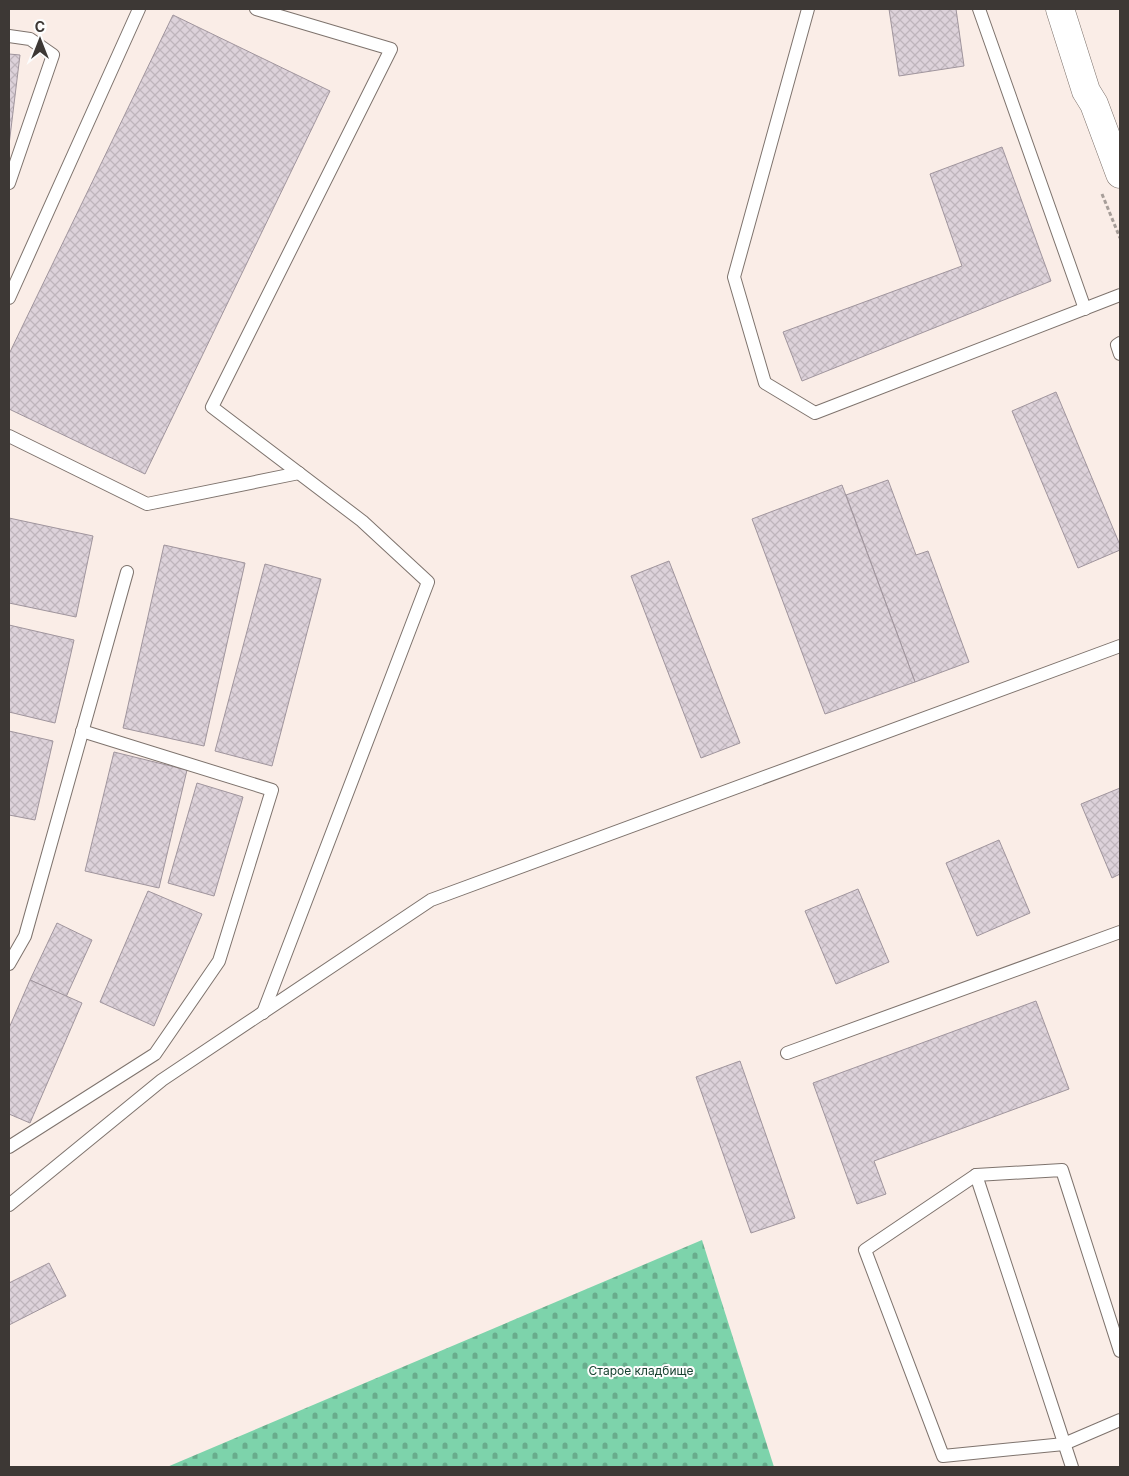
<svg xmlns="http://www.w3.org/2000/svg" width="1129" height="1476" viewBox="0 0 1129 1476" font-family="Inter,sans-serif">
	<style>
		.cemetery { fill: url(#cemetery-stones) }
		.building { fill: url(#building-cross-hatch); stroke: #a0959d }
		.lines { fill: none; stroke-linecap: round; stroke-linejoin: round }
		.lane-casing { stroke: #7e736d; stroke-width: 14 }
		.secondary-casing { stroke: #7e736d; stroke-width: 29 }
		.path { stroke: #a79e99; stroke-width: 3; stroke-dasharray: 4 2.5; stroke-linecap: butt }
		.lane { stroke: #fff; stroke-width: 12 }
		.secondary { stroke: #fff; stroke-width: 28 }
		.labels { text-anchor: middle; stroke-width: 4; stroke-linejoin: round; paint-order: stroke }
		.park-label { font-size: 12px; fill: #174230; stroke: #fdfdfd }
	</style>
	<defs>
		<pattern id="cemetery-stones" width="16" height="16" patternUnits="userSpaceOnUse" patternTransform="scale(1.25)"><rect width="16" height="16" fill="#7dd3ab"/><path d="M2 7V4a2 2 0 0 1 4 0v3zM10 15v-3a2 2 0 0 1 4 0v3z" fill="#68ac8c"/></pattern>
		<pattern id="building-cross-hatch" width="8" height="8" patternUnits="userSpaceOnUse" patternTransform="scale(1.25)"><rect width="8" height="8" fill="#ddd2da"/><path d="M0 0l8 8M0 8l8-8" fill="none" stroke="#bfb5bc"/></pattern>
	</defs>
	<rect width="100%" height="100%" fill="#faede7"/>
	<polygon class="cemetery" points="702,1240 774,1467 167,1467"/>
	<g class="building">
		<polygon points="889,9 956,9 964,66 899,76"/>
		<polygon points="173,15 330,91 145,474 9,409 9,354"/>
		<polygon points="9,54 20,55 9,145"/>
		<polygon points="1002,147 1051,281 802,381 783,332 962,266 930,174"/>
		<polygon points="1056,392 1120,545 1120,550 1078,568 1012,411"/>
		<polygon points="888,480 916,555 928,551 969,662 915,682 846,495"/>
		<polygon points="842,485 915,682 825,714 752,519"/>
		<polygon points="9,518 93,536 76,617 9,603"/>
		<polygon points="164,545 245,563 204,746 123,728"/>
		<polygon points="669,561 740,743 701,758 631,576"/>
		<polygon points="265,564 321,579 272,766 215,751"/>
		<polygon points="9,625 74,640 55,723 9,712"/>
		<polygon points="9,731 53,741 35,820 9,815"/>
		<polygon points="114,752 187,770 159,888 85,871"/>
		<polygon points="197,783 243,797 214,896 168,883"/>
		<polygon points="1120,788 1120,874 1112,878 1081,804"/>
		<polygon points="999,840 1030,913 977,936 946,863"/>
		<polygon points="858,889 889,962 836,984 805,911"/>
		<polygon points="148,891 202,914 154,1026 100,1002"/>
		<polygon points="57,923 92,940 66,997 30,980"/>
		<polygon points="30,980 82,1003 30,1123 9,1114 9,1028"/>
		<polygon points="1036,1001 1069,1089 874,1161 886,1194 857,1204 813,1083"/>
		<polygon points="740,1061 795,1218 751,1233 696,1077"/>
		<polygon points="49,1263 66,1296 9,1325 9,1283"/>
	</g>
	<g class="lines">
		<defs>
			<g id="lane">
				<polyline points="256,9 391,49 212,407 362,521 428,582 263,1013"/>
				<polyline points="808,9 734,277 765,383 815,413 1120,295"/>
				<polyline points="979,9 1085,309"/>
				<polyline points="9,36 30,39 53,55 9,183"/>
				<polyline points="9,298 139,9"/>
				<polyline points="1120,343 1117,345 1120,354"/>
				<polyline points="9,436 147,504 299,473"/>
				<polyline points="9,964 25,936 127,572"/>
				<polyline points="787,1053 1120,932"/>
				<polyline points="9,1147 155,1054 219,961 272,790 82,731"/>
				<polyline points="976,1175 1072,1467"/>
				<polyline points="9,1205 162,1080 431,900 1120,646"/>
				<polyline points="1120,1351 1062,1170 976,1175 865,1250 943,1456 1064,1444 1120,1420"/>
			</g>
			<polyline id="secondary" points="1060,9 1086,91 1094,104 1120,174"/>
		</defs>
		<use href="#lane" class="lane-casing"/>
		<use href="#secondary" class="secondary-casing"/>
		<polyline class="path" points="1102,194 1120,238"/>
		<use href="#lane" class="lane"/>
		<use href="#secondary" class="secondary"/>
	</g>
	<g class="labels">
		<g class="park-label">
			<text x="641" y="1375">Старое кладбище</text>
		</g>
	</g>
	<rect width="1129" height="1476" fill="none" stroke="#3d3835" stroke-width="20"/>
	<g transform="translate(40 40)" stroke="#fdfdfd" stroke-width="4" paint-order="stroke">
	<path d="M0-4L9 19L0 12L-9 19Z" fill="#3d3835"/>
	<text y="-8" font-size="14" font-weight="bold" text-anchor="middle" fill="#3d3835">С</text>
	</g>
</svg>
